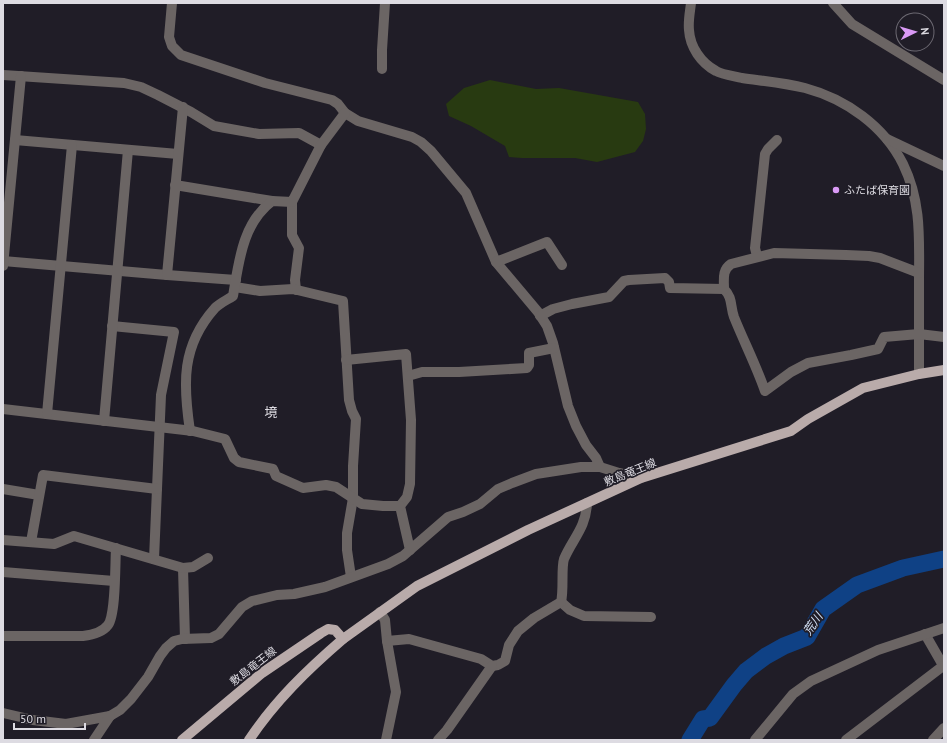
<svg xmlns="http://www.w3.org/2000/svg" width="947" height="743" viewBox="0 0 947 743" font-family="'PT Sans','Noto Sans JP',sans-serif">
	<style>
		.green { fill: #283a11 }
		.lines { fill: none; stroke-linecap: round; stroke-linejoin: round }
		.river { stroke: #0f4185; stroke-width: 17 }
		.minor { stroke: #6b6564; stroke-width: 10 }
		.major { stroke: #b9abaa; stroke-width: 10 }
		.poi-dot { fill: #da9af6; stroke: #201d27; stroke-width: 1.5 }
		.labels { text-anchor: middle; stroke-width: 3.5; stroke-linejoin: round; paint-order: stroke }
		.poi-label { font-size: 11px; fill: #dddbe2; stroke: #201d27; text-anchor: start }
		.street-label { font-size: 11px; fill: #dddbe2; stroke: #201d27 }
		.water-label { font-size: 12px; font-style: italic; fill: #d7e5f9; stroke: #201d27 }
		.quarter-label { font-size: 13px; fill: #dddbe2; stroke: #201d27 }
	</style>
	<rect width="100%" height="100%" fill="#201d27"/>
	<polygon class="green" points="490,80 536,89 559,88 638,102 645,114 646,129 643,141 635,152 597,162 575,158 522,158 509,157 505,146 471,126 449,116 446,104 464,88"/>
	<g class="lines">
		<polyline class="river" points="690,740 703,719 710,718 734,685 746,671 766,656 784,646 807,637 823,609 857,585 903,568 944,559"/>
		<g class="minor">
			<polyline points="172,3 169,37 172,46 181,55 265,83 332,100 338,104 345,113 358,121 412,137 421,142 431,151 466,193 496,262 538,312 547,326 553,343 568,406 576,426 586,445 596,458 600,467"/>
			<path d="M691,3c-1,9 -3,18 -2,27 1,17 12,33 27,41 7,4 18,5 26,7 21,3 43,5 63,10 41,11 79,38 98,76 19,39 16,76 16,119 0,30 0,60 0,91"/>
			<polyline points="833,3 852,24 944,80"/>
			<polyline points="382,69 382,50 385,3"/>
			<polyline points="3,75 124,83 141,87 158,95 191,112 214,126 259,134 299,133 321,145"/>
			<polyline points="887,139 944,166"/>
			<polyline points="15,140 178,154"/>
			<polyline points="175,185 272,201"/>
			<polyline points="292,202 292,235 299,248 295,280 296,290"/>
			<polyline points="757,256 755,248 765,154 768,149 777,140"/>
			<polyline points="3,261 167,275 236,280"/>
			<polyline points="496,262 547,242 562,265"/>
			<polyline points="3,266 21,76"/>
			<polyline points="167,275 183,107"/>
			<polyline points="235,287 260,291 293,289 343,301 349,400 352,411 356,419 353,466 353,498 347,533 347,550 351,577"/>
			<path d="M724,289c9,9 6,17 10,28 10,25 22,48 31,74l26,-19 17,-9 43,-8 27,-6 6,-12 35,-3 25,3"/>
			<path d="M540,316l13,-7 19,-5 37,-7 15,-16 5,-1 36,-2 4,4 1,6 54,1c0,-10 -2,-19 7,-25l43,-11 72,2 23,1 11,2 39,15"/>
			<polyline points="112,326 174,332 161,395 154,559"/>
			<polyline points="346,360 406,354 411,420 410,484 407,497 400,506 410,550"/>
			<polyline points="408,376 422,372 459,372 527,368 529,365 529,353 554,348"/>
			<polyline points="3,409 193,431 225,439 234,458 239,462 273,469 276,476 303,488 326,485 336,487 362,504 383,506 400,506"/>
			<polyline points="47,414 72,145"/>
			<polyline points="104,421 128,150"/>
			<path d="M190,431c-7,-47 -9,-85 25,-123 5,-5 12,-8 18,-12 6,-34 9,-72 39,-95l20,1 29,-57 24,-32"/>
			<polyline points="3,489 39,495"/>
			<polyline points="3,540 54,544 74,536 183,568 185,639"/>
			<polyline points="31,542 43,475 157,489"/>
			<polyline points="183,568 193,567 208,558"/>
			<polyline points="3,572 114,581"/>
			<polyline points="561,602 570,610 584,616 651,617"/>
			<polyline points="380,612 385,620 387,641 396,692 386,740"/>
			<polyline points="925,634 944,667"/>
			<path d="M3,636h80c9,-1 19,-3 25,-11 8,-11 7,-61 8,-77"/>
			<path d="M387,641l22,-2 72,20 11,7 6,-1 7,-4 4,-16 9,-14 16,-13 27,-16c3,-12 0,-34 3,-43 9,-21 22,-31 23,-56"/>
			<polyline points="3,713 33,720 66,724 110,716 120,710 131,699 148,677 160,656 166,648 174,641 182,639 211,638 219,634 242,607 252,601 277,595 294,594 325,587 388,564 403,556 448,517 463,512 480,504 498,489 512,483 536,474 581,467 600,467 619,473 641,478"/>
			<polyline points="94,740 110,716"/>
			<polyline points="438,740 447,730 492,666"/>
			<polyline points="755,740 793,694 811,681 878,650 944,628"/>
			<polyline points="846,740 943,666"/>
			<polyline points="933,740 944,728"/>
		</g>
		<g class="major">
			<polyline points="182,740 262,673 321,633 328,629 335,630 343,639 417,586 528,530 641,478 791,431 808,419 863,388 919,374 944,370"/>
			<path d="M249,740c26,-39 58,-70 94,-101"/>
		</g>
	</g>
	<circle class="poi-dot" cx="836" cy="190" r="4"/>
	<g class="labels">
		<g class="poi-label">
			<text x="844" y="194">ふたば保育園</text>
		</g>
		<g class="street-label">
			<text transform="translate(630 472) rotate(-22)" y="4">敷島竜王線</text>
			<text transform="translate(253 666) rotate(-38)" y="4">敷島竜王線</text>
		</g>
		<g class="water-label">
			<text transform="translate(813 624) rotate(-55)" y="4">荒川</text>
		</g>
		<g class="quarter-label">
			<text x="271" y="417">境</text>
		</g>
	</g>
	<rect width="947" height="743" fill="none" stroke="#dddbe2" stroke-width="8"/>
	<g transform="translate(915 32) rotate(85)"><circle r="19" fill="#201d27" stroke="#6c6972"/>
	<path d="M0-3L7 15L0 10L-7 15Z" fill="#da9af6"/>
	<text y="-6" font-size="11" font-weight="bold" text-anchor="middle" fill="#dddbe2">N</text>
	</g>
	<path d="M14 723v6h71v-6" fill="none" stroke="#dddbe2" stroke-width="2"/>
	<text x="20" y="723" font-size="12" fill="#dddbe2" stroke="#201d27" stroke-width="3" paint-order="stroke">50 m</text>
</svg>
